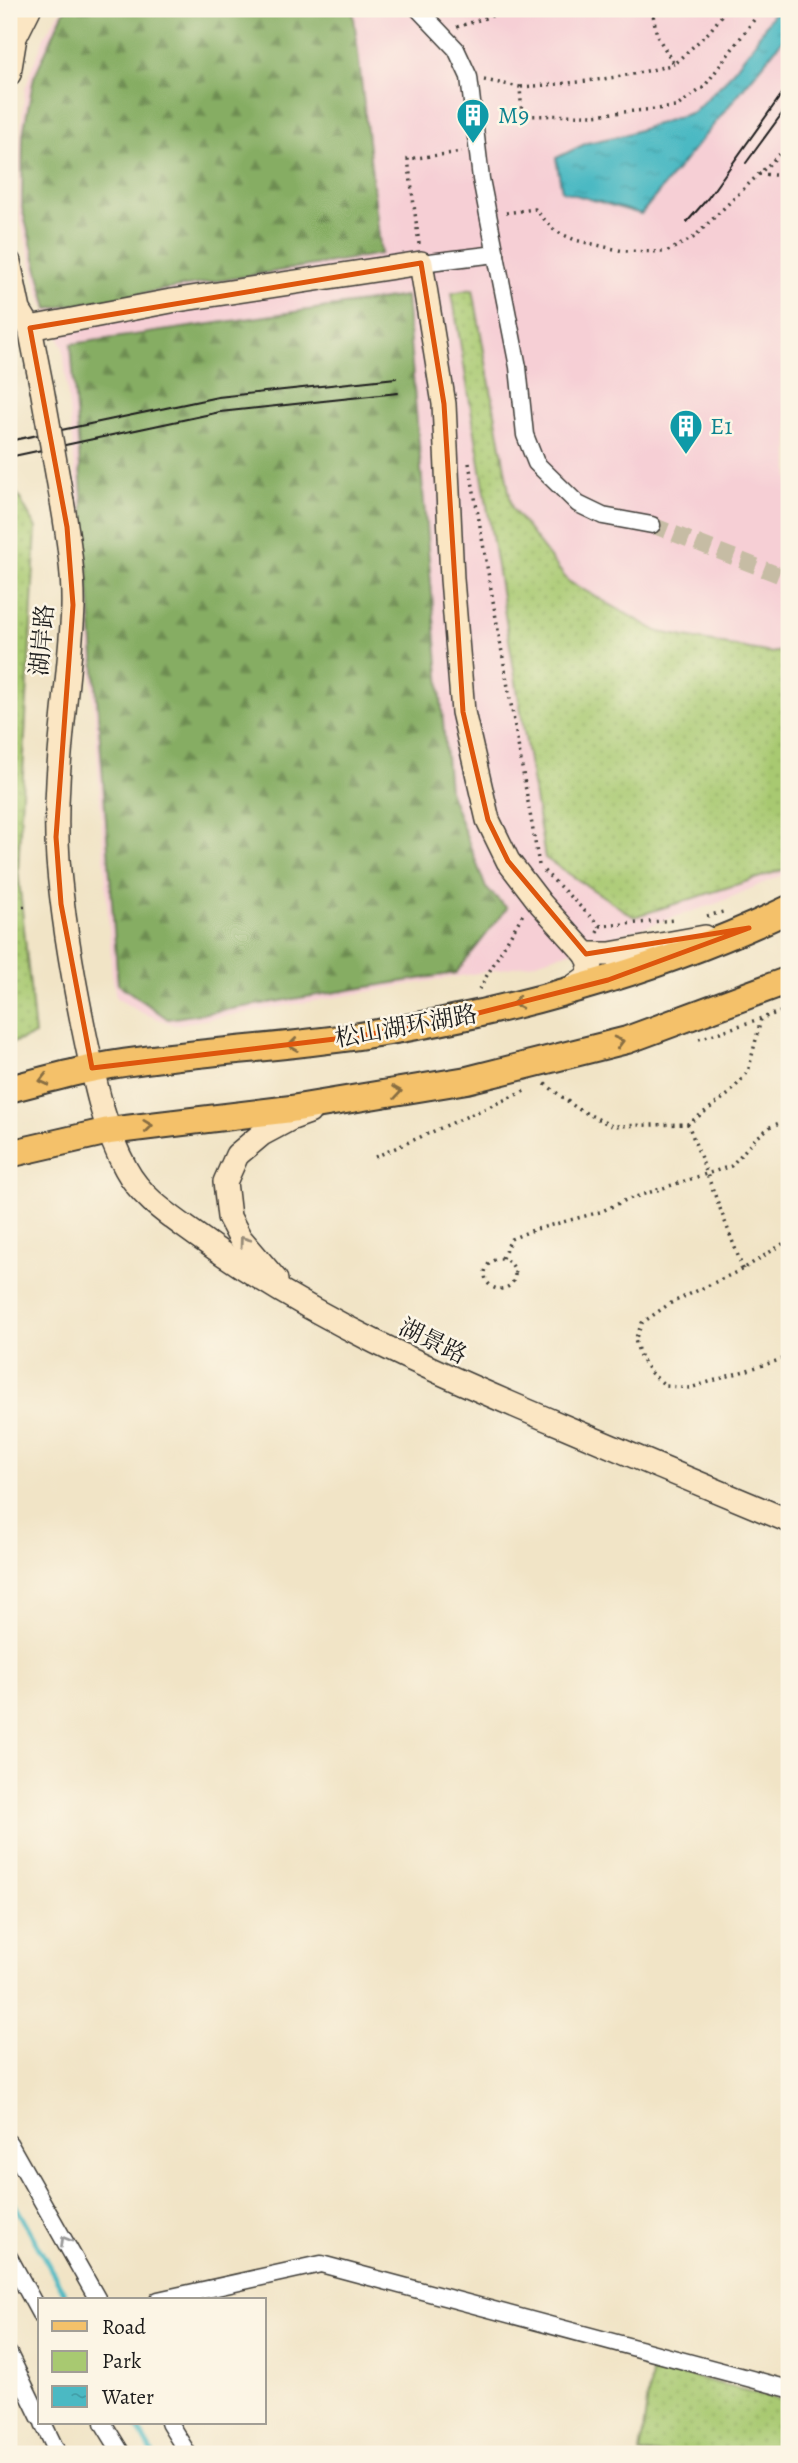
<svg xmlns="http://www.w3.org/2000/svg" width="798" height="2463" viewBox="0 0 798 2463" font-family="Alegreya,'Noto Serif SC',serif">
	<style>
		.built { fill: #f6cfd5 }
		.green { fill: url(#green-dots); stroke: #627246; stroke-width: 2 }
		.forest { fill: url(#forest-firs); stroke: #516440; stroke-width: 2 }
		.water { fill: url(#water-ripples); stroke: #346a70; stroke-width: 2 }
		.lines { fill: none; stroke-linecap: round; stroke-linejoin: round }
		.stream { stroke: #4bb9c3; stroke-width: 5 }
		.street-tunnel { stroke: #c6bca4; stroke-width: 16; stroke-dasharray: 16 8; stroke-linecap: butt }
		.street-casing { stroke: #3c3a36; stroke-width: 19 }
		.secondary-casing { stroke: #3c3a36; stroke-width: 26 }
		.primary-casing { stroke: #3c3a36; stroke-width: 30 }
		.path { stroke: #3c3a36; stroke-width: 3.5; stroke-dasharray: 2 5; stroke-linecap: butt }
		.street { stroke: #fff; stroke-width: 16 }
		.secondary { stroke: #fbe6c3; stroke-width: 23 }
		.primary { stroke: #f4c16a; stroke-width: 26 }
		.tram { stroke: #1c1c1c; stroke-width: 2 }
		.secondary-bridge-casing { stroke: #3c3a36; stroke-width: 26; stroke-linecap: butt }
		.secondary-bridge { stroke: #fbe6c3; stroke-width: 23 }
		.oneway { stroke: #886e43 }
		.oneway2 { stroke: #978b78 }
		.oneway3 { stroke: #999 }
		.marked { fill: none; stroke: #de560d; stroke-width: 5; stroke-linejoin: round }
		.labels { text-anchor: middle; stroke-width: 5; stroke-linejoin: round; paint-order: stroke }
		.culture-label { font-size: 24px; fill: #0d838f; stroke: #fcf5e5; text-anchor: start }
		.street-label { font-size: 24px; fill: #1c1c1c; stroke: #fcf5e5 }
	</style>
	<defs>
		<pattern id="green-dots" width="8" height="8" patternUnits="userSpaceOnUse" patternTransform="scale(1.75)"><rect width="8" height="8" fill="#a8c971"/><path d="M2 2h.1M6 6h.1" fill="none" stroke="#90ac61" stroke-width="1.8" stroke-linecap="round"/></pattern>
		<pattern id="forest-firs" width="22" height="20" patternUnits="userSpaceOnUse" patternTransform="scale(1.75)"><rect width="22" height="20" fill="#86ad63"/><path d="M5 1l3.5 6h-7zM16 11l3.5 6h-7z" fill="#6d8c51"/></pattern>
		<pattern id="water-ripples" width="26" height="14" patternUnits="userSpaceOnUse" patternTransform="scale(1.75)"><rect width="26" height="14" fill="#4bb9c3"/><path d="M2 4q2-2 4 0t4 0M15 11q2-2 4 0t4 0" fill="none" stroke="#419ea7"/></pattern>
	</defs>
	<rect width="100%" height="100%" fill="#fcf5e5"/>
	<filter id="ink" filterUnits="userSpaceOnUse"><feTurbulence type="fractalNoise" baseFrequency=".0143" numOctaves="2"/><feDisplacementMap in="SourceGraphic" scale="14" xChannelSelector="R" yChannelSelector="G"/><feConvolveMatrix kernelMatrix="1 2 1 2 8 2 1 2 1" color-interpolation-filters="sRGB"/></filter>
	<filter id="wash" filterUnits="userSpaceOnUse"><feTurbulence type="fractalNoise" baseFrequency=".00686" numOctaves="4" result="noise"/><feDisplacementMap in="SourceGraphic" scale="28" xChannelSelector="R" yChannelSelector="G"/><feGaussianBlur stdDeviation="1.57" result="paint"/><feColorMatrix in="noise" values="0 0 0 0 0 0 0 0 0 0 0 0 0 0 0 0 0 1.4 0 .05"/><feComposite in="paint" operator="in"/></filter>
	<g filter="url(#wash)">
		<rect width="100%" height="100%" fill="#f1e4c6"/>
		<polygon class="built" points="62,9 789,9 789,872 718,903 530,964 174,1025 140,1012 116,998 112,973 84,564 63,347 40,297 19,213 20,141 25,89 45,35"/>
		<g class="green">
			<polygon points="473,289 512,508 568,581 659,632 771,653 789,650 789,868 634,917 545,858 452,293"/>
			<polygon points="9,488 14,488 36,528 18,870 35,1035 9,1044"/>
			<polygon points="652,2366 789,2402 789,2454 640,2454"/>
		</g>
		<g class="forest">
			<polygon points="65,9 353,9 381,254 48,309 22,208 23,134 34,77"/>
			<polygon points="406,296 449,790 486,888 507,908 456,973 168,1019 118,984 71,344"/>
		</g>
		<polygon class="water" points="776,9 789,9 789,32 641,214 562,191 556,158 587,143 624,135 693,112 724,82 751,48"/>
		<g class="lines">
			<g class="stream">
				<polyline points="9,2194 68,2300"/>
				<polyline points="135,2423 153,2454"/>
			</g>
		</g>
	</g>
	<g filter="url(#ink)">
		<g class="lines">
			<polyline class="street-tunnel" points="652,525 789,579"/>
			<defs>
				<g id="street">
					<polyline points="418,9 456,49 469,77 481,179 518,367 525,435 536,463 578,504 603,516 652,525"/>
					<polyline points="421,263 496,254"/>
					<polyline points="9,2143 98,2300"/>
					<polyline points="9,2257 40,2314"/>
					<polyline points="158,2300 321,2264 789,2389"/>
					<polyline points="9,2354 40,2418"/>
					<polyline points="43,2423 58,2454"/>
					<polyline points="103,2423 122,2454"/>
					<polyline points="169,2423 188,2454"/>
				</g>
				<g id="secondary">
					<polyline points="9,74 15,37 29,9"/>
					<polyline points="9,262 19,310 30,328 42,389"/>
					<polyline points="30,328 171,301 421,263 444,404 452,579 463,712 488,820 508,861 541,904 586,954 591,964 587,977 570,989"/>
					<path d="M62,501c6,34 12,72 11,107 -4,84 -21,168 -15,252 5,63 16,124 29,185 9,42 18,86 39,124 16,30 46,48 73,68 111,81 238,136 364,189 75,32 151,64 226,95"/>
					<polyline points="586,954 610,954 705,937"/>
					<polyline points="276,1280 240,1238 229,1217 225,1182 237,1155 262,1134 290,1119 309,1112"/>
				</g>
				<g id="primary">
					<path d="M9,1089c43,-11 85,-23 129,-28 74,-10 148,-14 221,-25 144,-22 299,-64 430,-127"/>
					<polyline points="9,1154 109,1131 291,1109 467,1080 627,1040 789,980"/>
				</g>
			</defs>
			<use href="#street" class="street-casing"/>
			<use href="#secondary" class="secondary-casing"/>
			<use href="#primary" class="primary-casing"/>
			<g class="path">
				<polyline points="652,9 657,36 674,64 709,32 727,9"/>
				<polyline points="457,27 507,11 507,9"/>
				<polyline points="484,80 520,87 522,116 593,115 676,107 704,87 762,9"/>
				<path d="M521,87c52,-4 102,-8 153,-23"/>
				<polyline points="759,174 789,176"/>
				<polyline points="506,213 535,209 555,231 575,240 623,251 666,252 693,238 789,145"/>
				<polyline points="419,244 408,159 462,152"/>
				<polyline points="469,463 539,865"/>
				<polyline points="544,871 600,926 597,933"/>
				<polyline points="9,908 29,906"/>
				<polyline points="707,916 723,912"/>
				<polyline points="600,926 675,920"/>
				<polyline points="479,989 523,914"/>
				<polyline points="699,1039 789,1009"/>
				<polyline points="545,1084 578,1109 612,1126 688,1124"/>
				<polyline points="375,1157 527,1090"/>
				<polyline points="789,1240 743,1269 669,1304 642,1323 635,1340 641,1359 651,1373 666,1386 690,1388 789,1357"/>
				<polyline points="502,1258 511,1239 533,1230 600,1212 626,1200 731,1166 755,1139 770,1127 789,1119"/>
				<circle cx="500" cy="1274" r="15"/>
				<polyline points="743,1269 688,1124 729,1094 748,1072 761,1019"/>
			</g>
			<use href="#street" class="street"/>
			<use href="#secondary" class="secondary"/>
			<use href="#primary" class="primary"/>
			<g class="tram">
				<polyline points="746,163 789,104"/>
				<polyline points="687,222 708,198 789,84"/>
				<polyline points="9,441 218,397 396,378"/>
				<polyline points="9,457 220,412 398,393"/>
			</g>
			<defs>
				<polyline id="secondary-bridge" points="42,389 62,501"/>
			</defs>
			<use href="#secondary-bridge" class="secondary-bridge-casing"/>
			<use href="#secondary-bridge" class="secondary-bridge"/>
		</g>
		<defs><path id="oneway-chevron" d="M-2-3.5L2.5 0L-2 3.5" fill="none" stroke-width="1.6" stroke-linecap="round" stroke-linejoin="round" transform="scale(1.75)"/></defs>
		<g class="oneway">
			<use href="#oneway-chevron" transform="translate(517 1003) rotate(166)"/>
			<use href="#oneway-chevron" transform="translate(619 1042) rotate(-15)"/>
			<use href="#oneway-chevron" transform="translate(293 1045) rotate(173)"/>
			<use href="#oneway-chevron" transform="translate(44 1080) rotate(166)"/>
			<use href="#oneway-chevron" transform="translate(397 1092) rotate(-9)"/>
			<use href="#oneway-chevron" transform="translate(148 1126) rotate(-7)"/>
		</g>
		<use class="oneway2" href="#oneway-chevron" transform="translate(244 1241) rotate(-126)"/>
		<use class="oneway3" href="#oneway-chevron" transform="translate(65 2241) rotate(-120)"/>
	</g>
	<path class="marked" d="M421,263l23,141 19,308 25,108 20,41 78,93 163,-26 -141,52 -153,39 -95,17 -268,32 -31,-164 -5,-67 17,-232 -6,-78 -37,-199z"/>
	<defs>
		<symbol id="building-pin" viewBox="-11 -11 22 30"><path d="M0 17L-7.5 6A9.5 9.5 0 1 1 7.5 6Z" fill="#0f9aa8" stroke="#fcf5e5"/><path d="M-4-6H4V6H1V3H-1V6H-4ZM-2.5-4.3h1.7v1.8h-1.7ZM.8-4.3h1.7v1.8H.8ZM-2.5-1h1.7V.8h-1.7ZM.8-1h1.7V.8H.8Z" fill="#fff"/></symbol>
	</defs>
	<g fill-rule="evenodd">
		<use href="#building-pin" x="454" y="96" width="38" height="52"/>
		<use href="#building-pin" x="667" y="407" width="38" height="52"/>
	</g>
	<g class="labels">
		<g class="culture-label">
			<text x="498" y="123">M9</text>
			<text x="710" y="434">E1</text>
		</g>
		<g class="street-label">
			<text transform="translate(42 640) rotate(-85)" y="8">湖岸路</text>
			<text transform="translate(406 1026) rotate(-10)" y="8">松山湖环湖路</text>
			<text transform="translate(433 1341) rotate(26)" y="8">湖景路</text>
		</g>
	</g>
	<rect width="798" height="2463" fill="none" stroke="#fcf5e5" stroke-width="35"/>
	<rect x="38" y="2298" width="228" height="126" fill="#fcf5e5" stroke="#a29e95" stroke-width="2"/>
	<rect x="52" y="2321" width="35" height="10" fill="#f4c16a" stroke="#a29e95" stroke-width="2"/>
	<text x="102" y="2334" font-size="21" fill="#1c1c1c">Road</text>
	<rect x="52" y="2351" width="35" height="21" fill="#a8c971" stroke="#a29e95" stroke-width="2"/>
	<text x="102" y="2368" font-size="21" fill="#1c1c1c">Park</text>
	<rect x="52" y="2386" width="35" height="21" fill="url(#water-ripples)" stroke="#a29e95" stroke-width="2"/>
	<text x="102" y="2404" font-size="21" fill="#1c1c1c">Water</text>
</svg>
